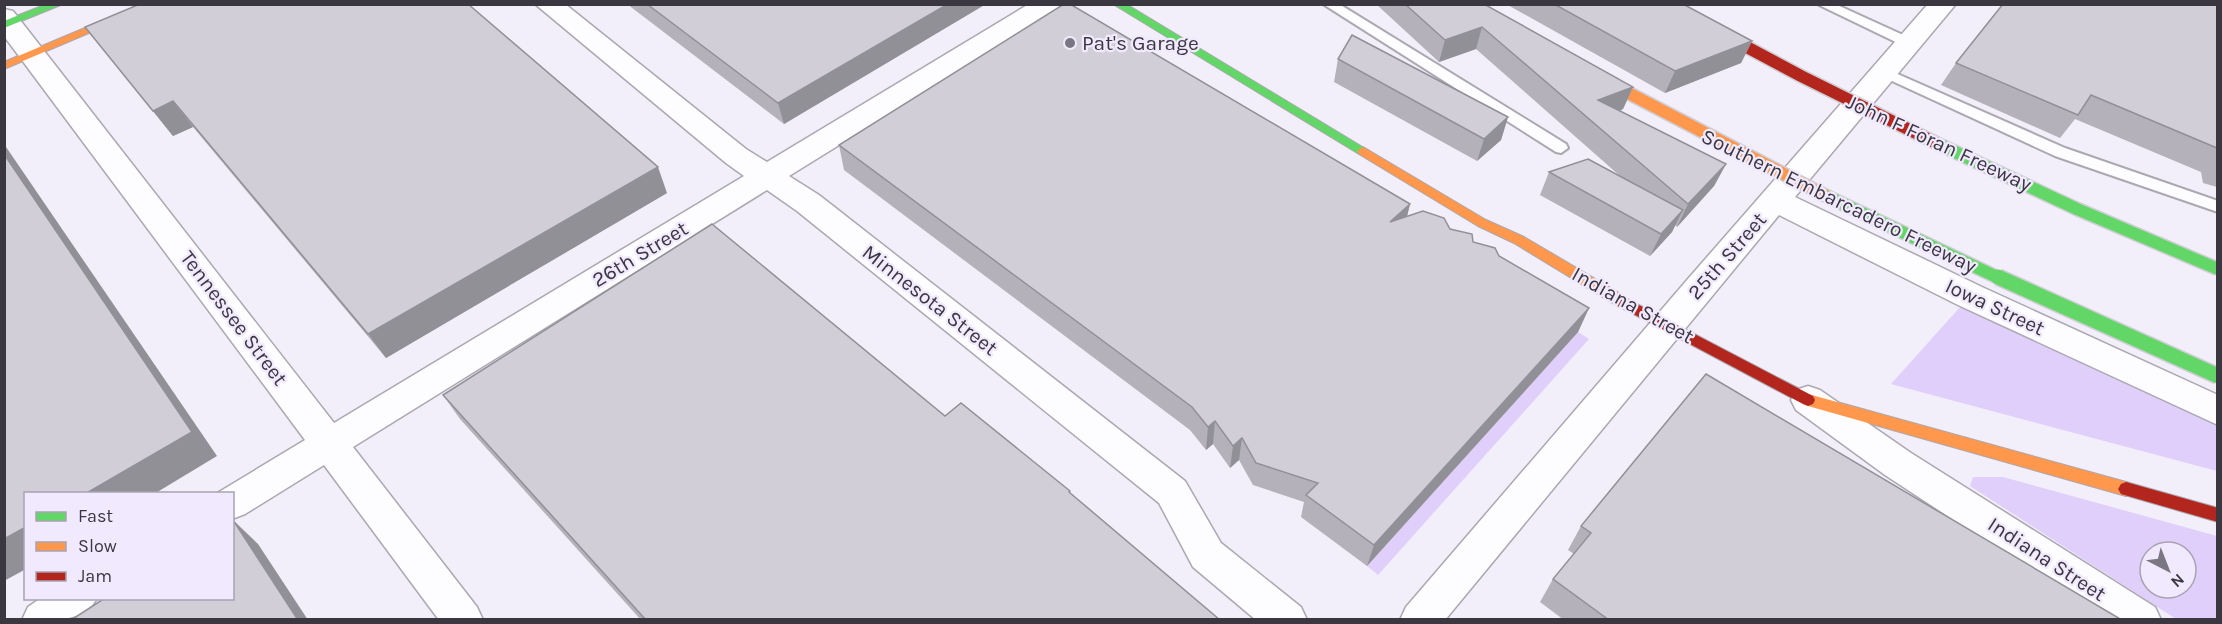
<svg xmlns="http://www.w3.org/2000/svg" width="2222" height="624" viewBox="0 0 2222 624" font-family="Karla,sans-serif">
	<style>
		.green { fill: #dfcffa; fill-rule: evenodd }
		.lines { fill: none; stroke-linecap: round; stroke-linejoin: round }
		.lane-casing { stroke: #aba8b1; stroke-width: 4 }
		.street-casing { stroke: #aba8b1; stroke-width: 3 }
		.fast-casing { stroke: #aba8b1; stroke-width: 2 }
		.slow-casing { stroke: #aba8b1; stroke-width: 2 }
		.jam-casing { stroke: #aba8b1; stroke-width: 2 }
		.lane { fill: #fdfcfe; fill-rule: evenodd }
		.street { fill: #fdfcfe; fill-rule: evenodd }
		.fast { fill: #63d668; fill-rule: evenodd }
		.slow { fill: #ff974d; fill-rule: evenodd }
		.jam { fill: #b3261e; fill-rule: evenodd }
		.fast-bridge-far1-casing { stroke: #cfcdd4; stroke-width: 15; stroke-linecap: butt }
		.fast-bridge-casing { stroke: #cfcdd4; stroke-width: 18; stroke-linecap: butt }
		.slow-bridge-casing { stroke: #cfcdd4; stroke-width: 15; stroke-linecap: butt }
		.jam-bridge-casing { stroke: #cfcdd4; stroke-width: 15; stroke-linecap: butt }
		.fast-bridge-far1 { stroke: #63d668; stroke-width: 12 }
		.fast-bridge { stroke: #63d668; stroke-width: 15 }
		.slow-bridge { stroke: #ff974d; stroke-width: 12 }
		.jam-bridge { stroke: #b3261e; stroke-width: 12 }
		.wall { fill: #b4b1ba }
		.shaded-wall { fill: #929097 }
		.building { fill: #d1ced8; stroke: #929097; stroke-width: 1.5 }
		.poi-dot { fill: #7b7782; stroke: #f1eafe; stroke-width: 2 }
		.labels { text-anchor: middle; stroke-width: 4.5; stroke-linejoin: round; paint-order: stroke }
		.poi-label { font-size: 21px; fill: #3b3741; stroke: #f1eafe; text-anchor: start }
		.street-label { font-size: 21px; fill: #3b3741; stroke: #f1eafe }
	</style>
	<rect width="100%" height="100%" fill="#f2eefa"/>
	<g class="green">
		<polygon points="1970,296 2217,412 2217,471 1891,384"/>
		<polygon points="1578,332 1589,339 1378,575 1367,566"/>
		<path d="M1973,477h30l214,59v83h-41l-206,-133zM2150,552h36v36h-36z"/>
	</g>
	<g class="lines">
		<defs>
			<g id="lane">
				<polygon points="1323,4 1339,4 1566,144 1568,148 1561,153 1556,152"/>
				<polygon points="1817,4 1835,4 1914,40 1916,43 1909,47 1904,46"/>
				<polygon points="1884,68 2065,148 2218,201 2218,212 2055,156 1879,75 1877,72"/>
			</g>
			<g id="street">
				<polygon points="535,4 565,4 746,149 767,162 1029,4 1061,4 1057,10 789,176 819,195 1185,481 1221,543 1301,607 1307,620 1256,620 1193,567 1159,503 797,211 767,190 353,447 477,607 483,620 439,620 324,465 245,514 232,519 232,494 218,494 219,492 305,440 4,36 4,9 13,11 334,423 744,176 726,163"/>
				<polygon points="1928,4 1956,4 1795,197 1982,287 2218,395 2218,425 1958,305 1779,215 1445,620 1400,620 1406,607 1687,280"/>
				<polygon points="1808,386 1820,390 1911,453 2155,607 2161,620 2106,620 1885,475 1796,410 1791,400 1796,390"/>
				<path d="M41,598h56c-14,26 -46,22 -75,22l6,-13z"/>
			</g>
			<g id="fast">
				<polygon points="47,4 63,4 4,28 4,21"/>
				<polygon points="1113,4 1126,4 1369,151 1367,154 1359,154"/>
			</g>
			<g id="slow">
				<polygon points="142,4 157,4 4,69 4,62"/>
				<polygon points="1363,147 1486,220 1524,237 1619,293 1621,297 1619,301 1609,301 1514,243 1478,226 1359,154 1357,151"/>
				<polygon points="1808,394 2126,482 2131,484 2134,489 2131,494 2126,496 1808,406 1803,404 1801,400 1803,396"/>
			</g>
			<g id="jam">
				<polygon points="1614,292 1813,396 1815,400 1813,404 1808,406 1803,404 1609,301 1607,297"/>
				<polygon points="2126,482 2218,508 2218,522 2121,494 2118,489 2121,484"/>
			</g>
		</defs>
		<use href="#lane" class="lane-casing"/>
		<use href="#street" class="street-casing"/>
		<use href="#fast" class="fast-casing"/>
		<use href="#slow" class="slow-casing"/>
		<use href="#jam" class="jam-casing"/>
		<use href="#lane" class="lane"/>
		<use href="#street" class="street"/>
		<use href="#fast" class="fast"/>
		<use href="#slow" class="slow"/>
		<use href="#jam" class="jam"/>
		<defs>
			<g id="fast-bridge-far1">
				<polyline points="1938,144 2077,209 2218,269"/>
				<polyline points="1824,195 2001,279"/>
			</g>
			<polyline id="fast-bridge" points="1998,277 2218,376"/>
			<polyline id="slow-bridge" points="1590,73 1824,195"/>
			<polyline id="jam-bridge" points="1666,4 1801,76 1938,144"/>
		</defs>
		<use href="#fast-bridge-far1" class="fast-bridge-far1-casing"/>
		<use href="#fast-bridge" class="fast-bridge-casing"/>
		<use href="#slow-bridge" class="slow-bridge-casing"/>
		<use href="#jam-bridge" class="jam-bridge-casing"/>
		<use href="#fast-bridge-far1" class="fast-bridge-far1"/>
		<use href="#fast-bridge" class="fast-bridge"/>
		<use href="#slow-bridge" class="slow-bridge"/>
		<use href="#jam-bridge" class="jam-bridge"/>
	</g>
	<g class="wall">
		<polygon points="627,4 986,4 784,124"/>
		<polygon points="1376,4 1484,4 1633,87 1623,109 1620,111 1726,164 1714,186 1677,227 1675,225 1672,232 1650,256 1540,195 1549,172 1620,176 1476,49 1439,62"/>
		<polygon points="1506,4 1683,4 1752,41 1741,63 1665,93"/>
		<polygon points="2217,4 2217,187 2203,183 2201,172 2075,119 2060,138 1941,85 1956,63"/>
		<polygon points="85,27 667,193 386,358 193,127 173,136"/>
		<polygon points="1338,59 1508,117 1501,140 1477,161 1334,82"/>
		<polygon points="839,145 1410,204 1407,217 1450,229 1589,308 1578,332 1367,566 1301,517 1304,502 1253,485 1239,460 1230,468 1213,444 1206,450 1190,430 844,170"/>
		<polygon points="443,395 945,416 1071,494 1220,620 641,620 460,419"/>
		<polygon points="1581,526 2122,620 1564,620 1540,602 1553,579 1574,554 1568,550"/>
	</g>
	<g class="shaded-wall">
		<polygon points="948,4 986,4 784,124 778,103"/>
		<polygon points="1482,27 1476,49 1439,62 1445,40"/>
		<polygon points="1752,41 1741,63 1665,93 1675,71"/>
		<polygon points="1633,87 1623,109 1592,122 1598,100"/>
		<polygon points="173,101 193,127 173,136 153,111"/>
		<polygon points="1508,117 1501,140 1477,161 1484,139"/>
		<polygon points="4,144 217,456 154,494 85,494 4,154"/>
		<polygon points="1726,164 1714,186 1677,227 1688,204"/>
		<polygon points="658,167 667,193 386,358 368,334"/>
		<polygon points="1410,204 1404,228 1390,222"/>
		<polygon points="1683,210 1672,232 1650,256 1661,234"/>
		<polygon points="1589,308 1578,332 1367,566 1374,545"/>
		<polygon points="1215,421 1213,444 1206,450 1208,427"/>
		<polygon points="1242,438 1239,460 1230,468 1233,446"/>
		<polygon points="233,520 258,544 308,620 298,620"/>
		<polygon points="26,527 26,569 4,581 4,539"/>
	</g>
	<g class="building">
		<polygon points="140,4 468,4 658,167 368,334 173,101 153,111 85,27"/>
		<polygon points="647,4 948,4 778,103"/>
		<polygon points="1064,4 1070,4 1410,204 1390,222 1423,211 1444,218 1450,229 1472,234 1473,242 1495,248 1499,256 1589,308 1374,545 1306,495 1318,483 1256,463 1242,438 1233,446 1215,421 1208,427 1192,407 839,145"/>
		<polygon points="1405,4 1484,4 1633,87 1598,100 1726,164 1688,204 1482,27 1445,40"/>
		<polygon points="1554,4 1683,4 1752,41 1675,71"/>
		<polygon points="2003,4 2217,4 2217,148 2091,95 2078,115 1956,63"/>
		<polygon points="1352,35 1508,117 1484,139 1338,59"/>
		<polygon points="4,154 192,432 85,494 26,494 26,527 4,539"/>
		<polygon points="1588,159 1683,210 1661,234 1549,172"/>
		<polygon points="712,224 945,416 961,403 1070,491 1069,492 1220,620 646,620 443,395"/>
		<polygon points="1706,374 2122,620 1609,620 1553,579 1591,533 1581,526"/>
		<polygon points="233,520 298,620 71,620 105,598 232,598"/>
	</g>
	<circle class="poi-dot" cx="1070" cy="43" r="6"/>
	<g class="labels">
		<g class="poi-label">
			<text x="1082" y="50">Pat's Garage</text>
		</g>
		<g class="street-label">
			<text transform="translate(1939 143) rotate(25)" y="7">John F Foran Freeway</text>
			<text transform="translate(1839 201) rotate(26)" y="7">Southern Embarcadero Freeway</text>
			<text transform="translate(640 254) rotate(-31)" y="7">26th Street</text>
			<text transform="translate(1727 256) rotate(-49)" y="7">25th Street</text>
			<text transform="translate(930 300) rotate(38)" y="7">Minnesota Street</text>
			<text transform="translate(1633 305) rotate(29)" y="7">Indiana Street</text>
			<text transform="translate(1995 307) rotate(25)" y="7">Iowa Street</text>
			<text transform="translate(234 318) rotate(53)" y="7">Tennessee Street</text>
			<text transform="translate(2047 559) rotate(33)" y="7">Indiana Street</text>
		</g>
	</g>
	<rect width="2222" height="624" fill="none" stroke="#3b3741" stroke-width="12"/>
	<rect x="24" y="492" width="210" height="108" fill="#f1eafe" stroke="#a8a2b2" stroke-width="1.5"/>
	<rect x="36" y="512" width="30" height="9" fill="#63d668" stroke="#a8a2b2" stroke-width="1.5"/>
	<text x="78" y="522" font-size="18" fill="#3b3741">Fast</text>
	<rect x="36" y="542" width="30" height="9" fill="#ff974d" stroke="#a8a2b2" stroke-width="1.5"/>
	<text x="78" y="552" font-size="18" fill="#3b3741">Slow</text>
	<rect x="36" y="572" width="30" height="9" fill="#b3261e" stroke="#a8a2b2" stroke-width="1.5"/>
	<text x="78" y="582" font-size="18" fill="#3b3741">Jam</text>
	<g transform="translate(2168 570) rotate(138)"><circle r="28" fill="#f1eafe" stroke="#a8a2b2" stroke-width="1.5"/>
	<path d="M0-4.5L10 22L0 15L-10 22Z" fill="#7b7782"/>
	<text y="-9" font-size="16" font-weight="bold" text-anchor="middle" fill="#3b3741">N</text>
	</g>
</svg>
